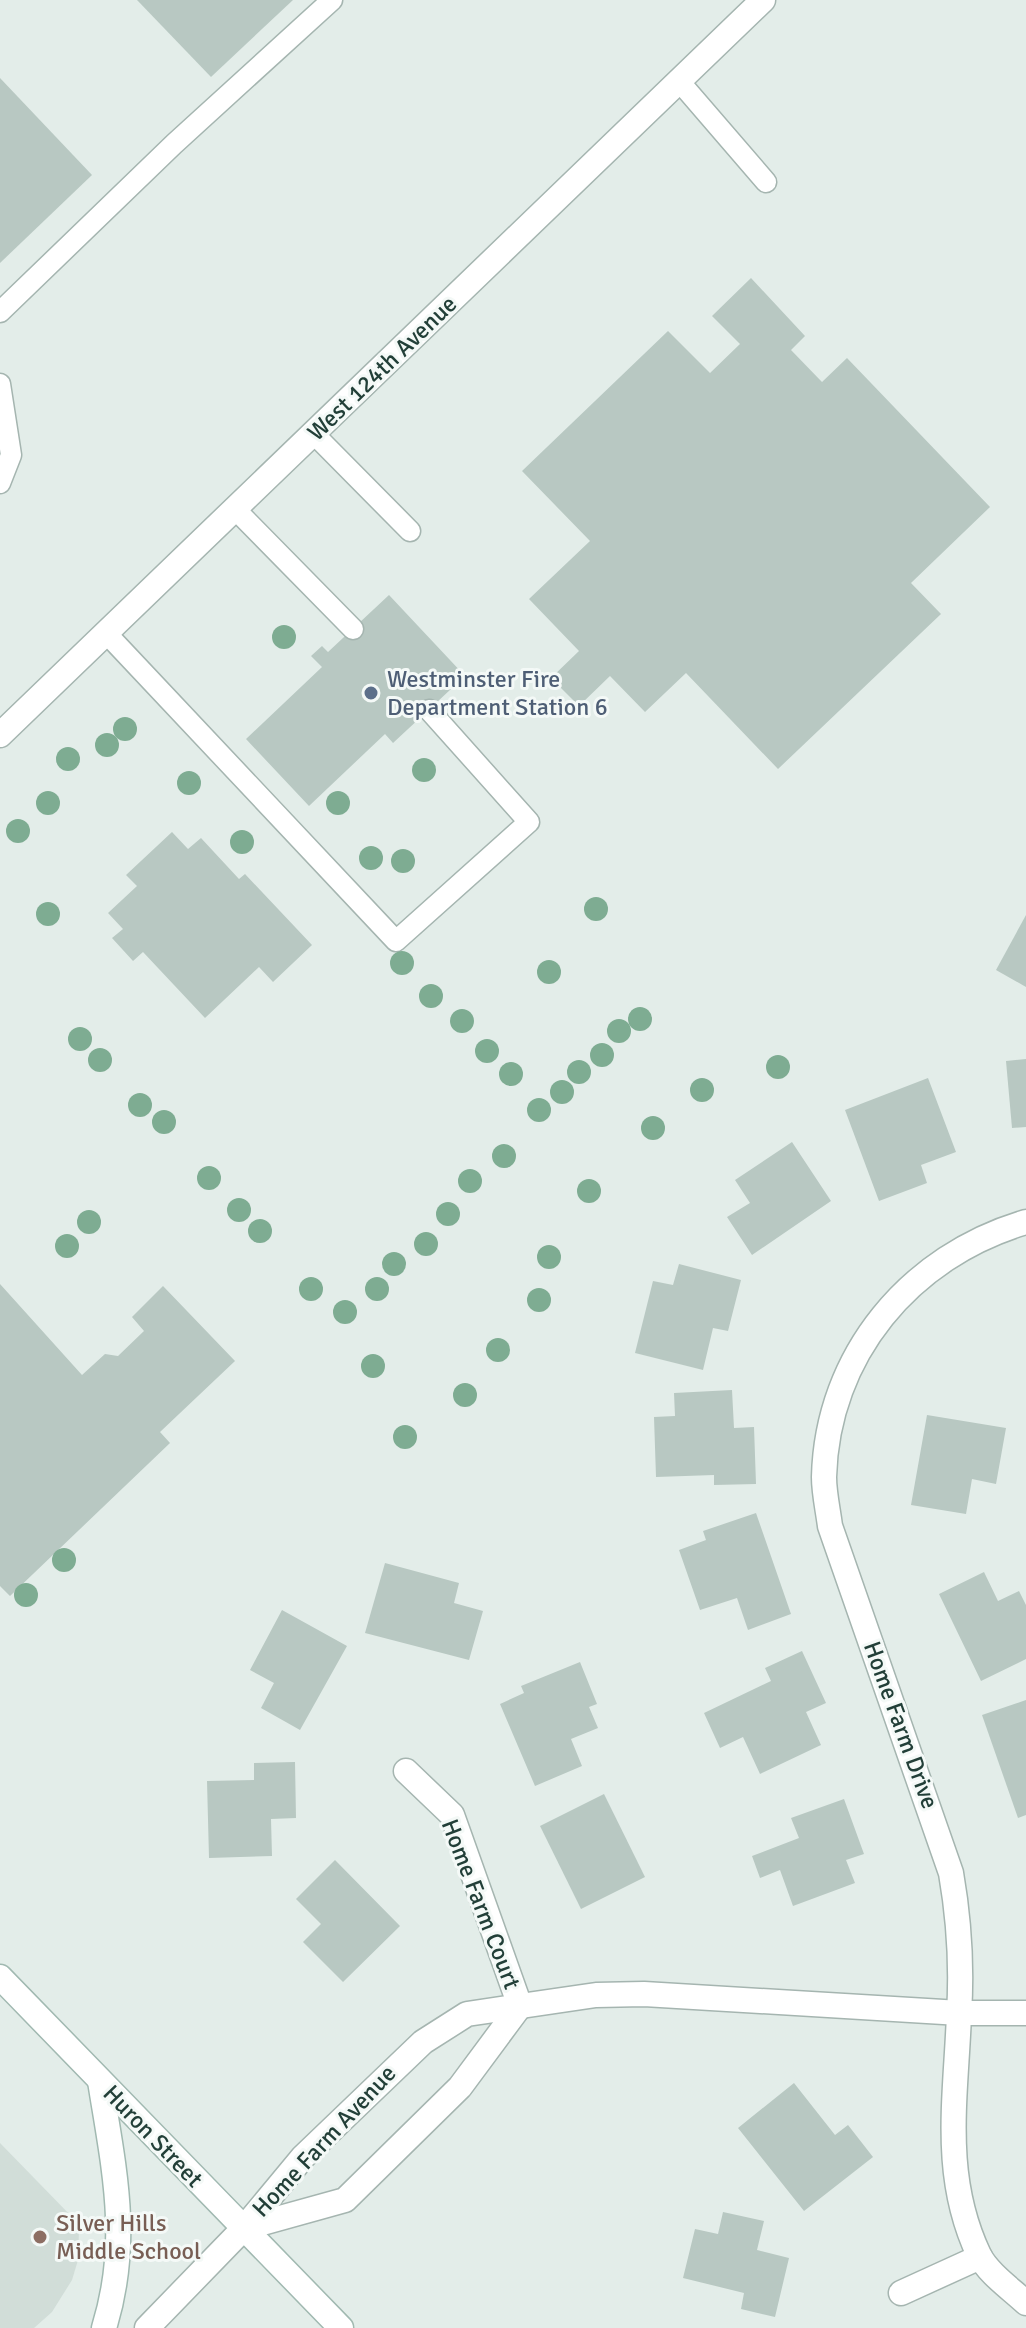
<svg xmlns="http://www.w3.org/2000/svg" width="1026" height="2328" viewBox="0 0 1026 2328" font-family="Signika,sans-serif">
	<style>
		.built { fill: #d1ddd8 }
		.building { fill: #b8c8c2 }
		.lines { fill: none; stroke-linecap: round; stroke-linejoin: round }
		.service-casing { stroke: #a5b5b0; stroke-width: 23 }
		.minor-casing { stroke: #a5b5b0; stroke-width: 27 }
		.tertiary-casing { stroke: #a5b5b0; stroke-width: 27 }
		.secondary-casing { stroke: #a1b9b1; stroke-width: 27 }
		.service { stroke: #fff; stroke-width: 20 }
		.minor { stroke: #fff; stroke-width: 24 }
		.tertiary { stroke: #fff; stroke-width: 24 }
		.secondary { stroke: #fff; stroke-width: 24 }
		.tree { fill: #7eac92 }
		.service-dot { fill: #5c6f8a; stroke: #f4f9f7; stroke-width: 3 }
		.education-dot { fill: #8d6e63; stroke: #f4f9f7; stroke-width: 3 }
		.labels { text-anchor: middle; stroke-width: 6; stroke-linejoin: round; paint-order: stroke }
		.street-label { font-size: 24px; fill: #223f38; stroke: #f4f9f7 }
		.service-label { font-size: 24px; fill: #4e5e75; stroke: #f4f9f7; text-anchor: start }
		.education-label { font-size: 24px; fill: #785e54; stroke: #f4f9f7; text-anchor: start }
	</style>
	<rect width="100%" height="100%" fill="#e3ede9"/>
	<polygon class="built" points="0,2143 73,2218 79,2229 78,2260 72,2280 52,2312 34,2328 0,2328"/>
	<g class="building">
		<polygon points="137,0 293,0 211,77"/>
		<polygon points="0,78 92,175 0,263"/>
		<polygon points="751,278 805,336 791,350 822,382 847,358 990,507 911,583 941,614 778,769 686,673 645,712 610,676 579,706 551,678 579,651 529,599 590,541 522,471 668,331 710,373 740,344 712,316"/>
		<polygon points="389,595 465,676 393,743 385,734 309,806 246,739 322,667 311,656 322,646 328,652"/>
		<polygon points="172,832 188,849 201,838 239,879 245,874 312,945 273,982 259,967 205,1018 143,952 133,961 112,938 123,929 108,913 137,886 126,875"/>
		<polygon points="1026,915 1026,987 996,970"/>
		<polygon points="1026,1059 1026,1127 1012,1128 1006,1061"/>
		<polygon points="928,1078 956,1152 921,1165 927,1183 879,1201 845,1110"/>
		<polygon points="792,1142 831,1201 752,1255 727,1217 750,1203 735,1180"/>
		<polygon points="679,1264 741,1280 728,1331 713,1328 703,1370 635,1353 653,1281 673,1285"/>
		<polygon points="0,1284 82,1375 105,1354 118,1356 144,1331 132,1317 163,1286 235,1361 160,1432 170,1443 10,1596 0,1586"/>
		<polygon points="732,1390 734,1428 754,1427 756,1484 714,1485 714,1475 656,1477 654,1417 675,1416 674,1393"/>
		<polygon points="927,1415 1006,1428 996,1484 972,1479 966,1514 911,1505"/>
		<polygon points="756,1513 791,1614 748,1630 737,1598 700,1610 679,1550 706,1540 703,1531"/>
		<polygon points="385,1563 459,1583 454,1603 483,1611 469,1660 365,1633"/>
		<polygon points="984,1572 998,1601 1019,1591 1026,1605 1026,1659 981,1681 939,1594"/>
		<polygon points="282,1610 347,1646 300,1730 261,1708 274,1683 250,1670"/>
		<polygon points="802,1651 826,1703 806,1712 821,1745 760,1774 743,1737 720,1748 704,1713 771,1681 765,1668"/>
		<polygon points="580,1662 597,1704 589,1707 598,1728 571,1739 582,1766 535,1786 500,1704 524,1693 521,1686"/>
		<polygon points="1026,1700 1026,1815 1018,1818 982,1715"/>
		<polygon points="295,1762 296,1818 271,1819 272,1856 209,1858 207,1781 254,1780 254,1763"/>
		<polygon points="604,1794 645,1877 581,1909 540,1826"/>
		<polygon points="844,1799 864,1854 846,1860 855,1883 793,1906 780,1870 760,1878 752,1856 799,1838 791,1818"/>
		<polygon points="335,1860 400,1926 343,1982 303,1942 321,1924 296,1899"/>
		<polygon points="794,2083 835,2135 848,2125 873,2157 804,2211 738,2128"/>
		<polygon points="723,2212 764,2221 757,2250 789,2258 775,2317 741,2309 744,2293 683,2278 695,2229 718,2234"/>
	</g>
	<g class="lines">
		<defs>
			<g id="service">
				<polyline points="679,81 766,182"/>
				<polyline points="0,312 174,144 332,0"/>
				<polyline points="0,384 11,455 0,483"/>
				<polyline points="314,434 410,531"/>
				<polyline points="236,510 353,629"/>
				<polyline points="107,634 396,941 529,822 429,710"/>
			</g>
			<g id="minor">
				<path d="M1026,1222c-116,34 -199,133 -202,255 0,16 4,33 6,49l121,347c8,46 11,94 8,141 -3,84 -18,161 20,241 9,18 32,34 47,48"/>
				<polyline points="406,1771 452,1815 520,2006"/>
				<polyline points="244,2228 345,2200 460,2087 520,2006"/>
				<polyline points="901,2293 980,2257"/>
				<polyline points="147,2328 244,2228 303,2157 423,2042 467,2014 596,1995 644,1994 960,2013 1026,2013"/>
			</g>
			<polyline id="tertiary" points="0,735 763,0"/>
			<g id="secondary">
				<polyline points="0,1977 341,2328"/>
				<path d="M100,2081c14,88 31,160 4,247"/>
			</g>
		</defs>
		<use href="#service" class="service-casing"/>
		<use href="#minor" class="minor-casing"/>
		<use href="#tertiary" class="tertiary-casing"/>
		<use href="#secondary" class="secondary-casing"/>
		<use href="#service" class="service"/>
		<use href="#minor" class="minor"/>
		<use href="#tertiary" class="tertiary"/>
		<use href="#secondary" class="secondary"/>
	</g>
	<g class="tree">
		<circle cx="284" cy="637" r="12"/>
		<circle cx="125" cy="729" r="12"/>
		<circle cx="107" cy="745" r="12"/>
		<circle cx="68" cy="759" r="12"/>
		<circle cx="424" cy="770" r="12"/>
		<circle cx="189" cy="783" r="12"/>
		<circle cx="48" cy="803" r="12"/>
		<circle cx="338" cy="803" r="12"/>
		<circle cx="18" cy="831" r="12"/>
		<circle cx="242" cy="842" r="12"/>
		<circle cx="371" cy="858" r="12"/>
		<circle cx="403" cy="861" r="12"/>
		<circle cx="596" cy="909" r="12"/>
		<circle cx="48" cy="914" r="12"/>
		<circle cx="402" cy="963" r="12"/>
		<circle cx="549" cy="972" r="12"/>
		<circle cx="431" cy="996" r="12"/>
		<circle cx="640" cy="1019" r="12"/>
		<circle cx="462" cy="1021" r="12"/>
		<circle cx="619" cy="1031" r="12"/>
		<circle cx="80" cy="1039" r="12"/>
		<circle cx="487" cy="1051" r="12"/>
		<circle cx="602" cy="1055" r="12"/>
		<circle cx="100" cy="1060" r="12"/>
		<circle cx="778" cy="1067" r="12"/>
		<circle cx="579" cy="1072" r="12"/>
		<circle cx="511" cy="1074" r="12"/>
		<circle cx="702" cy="1090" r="12"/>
		<circle cx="562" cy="1092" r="12"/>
		<circle cx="140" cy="1105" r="12"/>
		<circle cx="539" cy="1110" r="12"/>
		<circle cx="164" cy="1122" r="12"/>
		<circle cx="653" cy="1128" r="12"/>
		<circle cx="504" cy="1156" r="12"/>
		<circle cx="209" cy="1178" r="12"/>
		<circle cx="470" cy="1181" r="12"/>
		<circle cx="589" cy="1191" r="12"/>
		<circle cx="239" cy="1210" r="12"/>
		<circle cx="448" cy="1214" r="12"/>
		<circle cx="89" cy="1222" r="12"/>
		<circle cx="260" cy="1231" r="12"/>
		<circle cx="426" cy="1244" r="12"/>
		<circle cx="67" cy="1246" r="12"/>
		<circle cx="549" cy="1257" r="12"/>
		<circle cx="394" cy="1264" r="12"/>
		<circle cx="311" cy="1289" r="12"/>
		<circle cx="377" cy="1289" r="12"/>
		<circle cx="539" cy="1300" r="12"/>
		<circle cx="345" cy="1312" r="12"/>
		<circle cx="498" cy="1350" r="12"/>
		<circle cx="373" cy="1366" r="12"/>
		<circle cx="465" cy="1395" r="12"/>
		<circle cx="405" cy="1437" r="12"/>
		<circle cx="64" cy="1560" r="12"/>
		<circle cx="26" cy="1595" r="12"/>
	</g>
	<circle class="service-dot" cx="371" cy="693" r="8"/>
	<circle class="education-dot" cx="40" cy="2237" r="8"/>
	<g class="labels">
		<g class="street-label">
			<text transform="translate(382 368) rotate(-44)" y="8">West 124th Avenue</text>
			<text transform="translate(901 1725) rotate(70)" y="8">Home Farm Drive</text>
			<text transform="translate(481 1904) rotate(69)" y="8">Home Farm Court</text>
			<text transform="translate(153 2136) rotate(46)" y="8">Huron Street</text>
			<text transform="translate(324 2141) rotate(-47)" y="8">Home Farm Avenue</text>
		</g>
		<g class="service-label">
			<text x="387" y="687">Westminster Fire<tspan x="387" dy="28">Department Station 6</tspan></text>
		</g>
		<g class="education-label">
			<text x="56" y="2231">Silver Hills<tspan x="56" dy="28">Middle School</tspan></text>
		</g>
	</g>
</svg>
